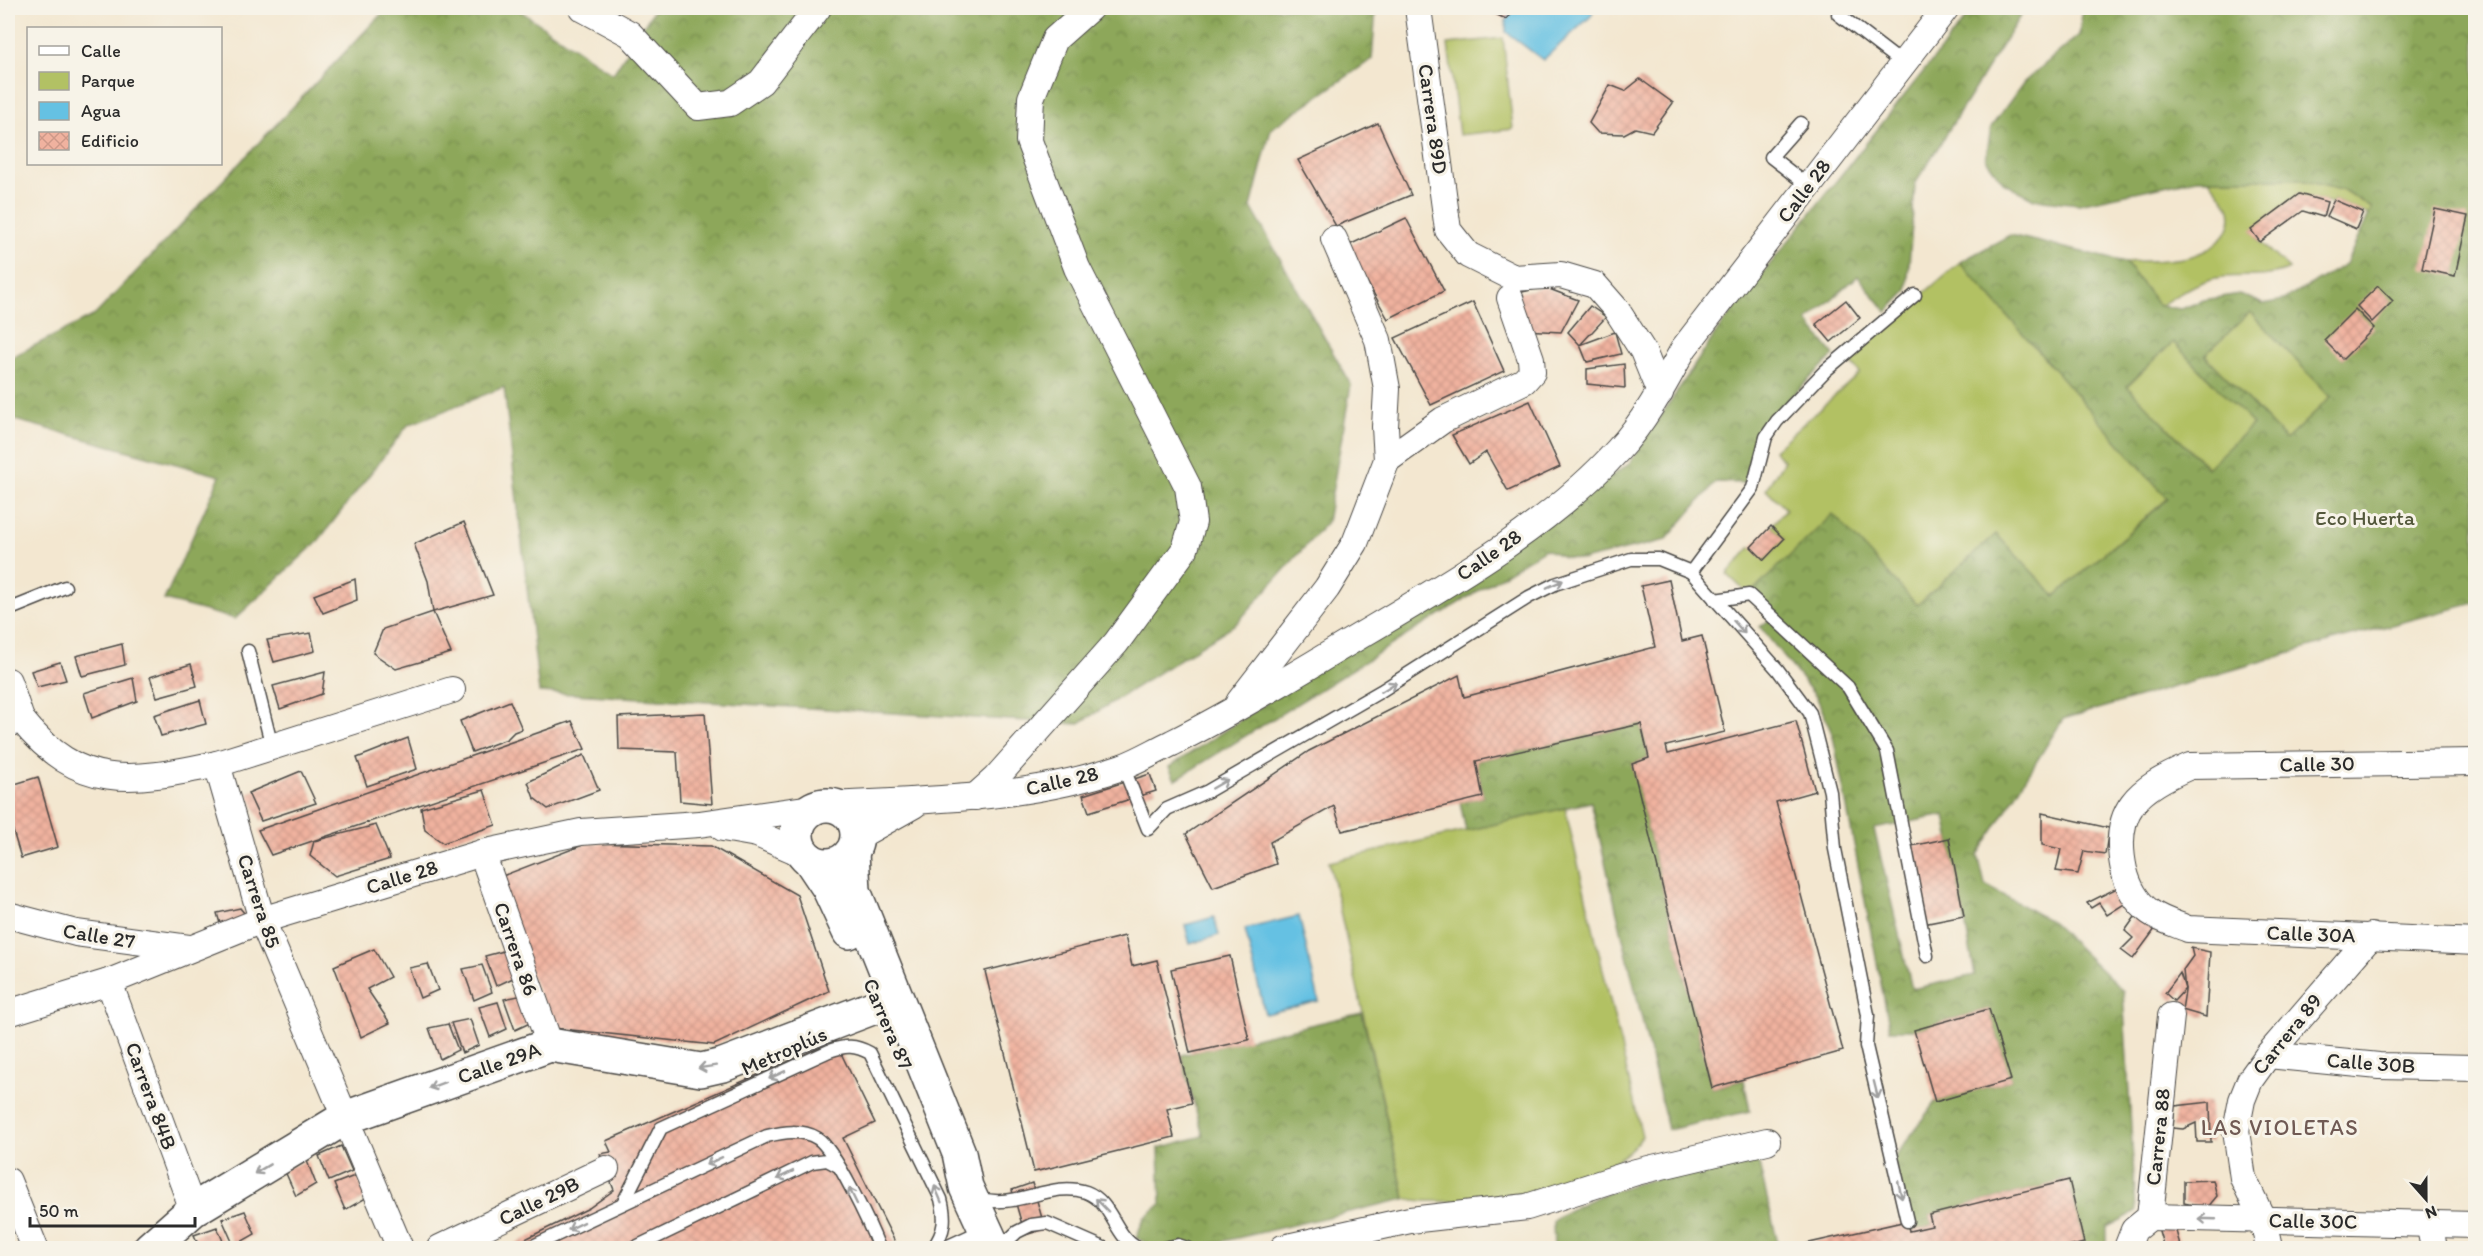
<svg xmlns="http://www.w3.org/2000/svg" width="2483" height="1256" viewBox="0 0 2483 1256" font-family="Itim,sans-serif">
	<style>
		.green { fill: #b2c164; stroke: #6e7648; stroke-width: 1.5 }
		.forest { fill: url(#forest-crowns); stroke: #5c6942; stroke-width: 1.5; fill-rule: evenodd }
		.water { fill: #65c1e3; stroke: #487687; stroke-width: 1.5 }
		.building { fill: url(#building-cross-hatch) }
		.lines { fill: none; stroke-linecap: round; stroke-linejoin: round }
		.lane-casing { stroke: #494744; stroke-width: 15 }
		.street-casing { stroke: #494744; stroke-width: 28 }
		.secondary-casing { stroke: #494744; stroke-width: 36 }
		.lane { stroke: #fff; stroke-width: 12 }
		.street { stroke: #fff; stroke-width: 26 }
		.secondary { stroke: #fff; stroke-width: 33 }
		.oneway { stroke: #a0a0a0 }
		.labels { text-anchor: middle; stroke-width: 6; stroke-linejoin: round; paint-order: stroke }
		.street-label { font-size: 21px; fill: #2b2b2b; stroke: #f7f3e8 }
		.park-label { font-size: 21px; fill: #54583c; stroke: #f7f3e8 }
		.neighbourhood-label { font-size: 22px; letter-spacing: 1.5px; fill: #705a54; stroke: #f7f3e8 }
	</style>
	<defs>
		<pattern id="forest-crowns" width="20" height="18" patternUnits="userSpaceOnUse" patternTransform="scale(1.5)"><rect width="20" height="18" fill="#8da75a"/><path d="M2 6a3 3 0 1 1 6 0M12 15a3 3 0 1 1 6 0" fill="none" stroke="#73884b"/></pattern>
		<pattern id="building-cross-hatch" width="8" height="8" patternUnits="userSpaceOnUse" patternTransform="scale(1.5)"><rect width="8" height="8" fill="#f0b29f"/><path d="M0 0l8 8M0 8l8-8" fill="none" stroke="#ce9989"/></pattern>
	</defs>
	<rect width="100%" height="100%" fill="#f7f3e8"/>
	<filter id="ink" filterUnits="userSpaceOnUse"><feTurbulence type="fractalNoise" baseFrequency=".0167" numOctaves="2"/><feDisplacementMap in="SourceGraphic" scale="12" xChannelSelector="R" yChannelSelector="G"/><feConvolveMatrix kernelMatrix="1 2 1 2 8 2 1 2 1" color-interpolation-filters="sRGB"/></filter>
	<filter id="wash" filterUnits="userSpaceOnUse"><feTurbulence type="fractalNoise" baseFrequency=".008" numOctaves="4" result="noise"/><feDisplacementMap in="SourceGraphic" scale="24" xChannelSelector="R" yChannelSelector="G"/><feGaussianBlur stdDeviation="1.35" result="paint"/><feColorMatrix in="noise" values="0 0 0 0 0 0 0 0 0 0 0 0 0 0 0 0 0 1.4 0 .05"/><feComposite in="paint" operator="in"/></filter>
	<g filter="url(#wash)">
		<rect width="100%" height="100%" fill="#f3e7d0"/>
		<g class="green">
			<polygon points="1503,38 1513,129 1459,135 1448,44"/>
			<path d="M2209,179h89l47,12 27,17 -3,7 -35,-15 -2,4 -33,-10 -47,36 8,12 29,27c-26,13 -56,2 -84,12 -15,5 -31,17 -46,25l-34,-44c33,-2 80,2 101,-29 4,-7 6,-15 4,-23 -3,-10 -15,-22 -21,-31z"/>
			<polygon points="1960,262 2168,498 2055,596 1996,534 1917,606 1749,595 1727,574 1751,547 1765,560 1784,539 1771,526 1786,509 1766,489 1784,461 1774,450 1860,373 1848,359"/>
			<polygon points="2250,312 2331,397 2286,440 2205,355"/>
			<polygon points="2173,342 2253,424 2208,468 2127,387"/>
			<path d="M1565,808l77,328c-41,58 -173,72 -237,63l-76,-337z"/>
		</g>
		<g class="forest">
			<polygon points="387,8 516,8 613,74 655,8 1376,8 1372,59 1271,129 1251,207 1351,385 1327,522 1237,623 1078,724 539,692 504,387 408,425 318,541 235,619 164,600 220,476 8,418 8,359 95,315"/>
			<polygon points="1974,8 2025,8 1915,184 1907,291 1887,312 1858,276 1807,321 1834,355 1757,430 1744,483 1716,482 1666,540 1583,560 1564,557 1545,549 1175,780 1169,767 1628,465 1720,327"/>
			<path d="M2083,8h392v595l-136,36 -276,80 -85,136 7,30 67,37 71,69 13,221 -29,15v21h-43l20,-5 -15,-63 -140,35 3,11 -23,5 -16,-71 42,-58 76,-22 -22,-71 -75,21h-24l-57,-294 -16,-38 -57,-71 13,-10 -24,-22 84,-81 84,91 79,-71 59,62 113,-97 -208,-237 50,-27 115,27 34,44 22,3 23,-9 35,-6 25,10 20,-4 62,-36 26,-56 -27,-17 -47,-12h-101l-118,25 -45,-5 -31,-17 -17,-23 5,-32 33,-45 55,-47zM2250,312l81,85 -45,43 -81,-85zM2173,342l80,82 -46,44 -80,-82zM1945,815l30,160 -63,14 -38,-160z"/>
			<polygon points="1641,724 1649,758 1632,764 1712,1088 1744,1080 1750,1111 1668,1130 1591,802 1466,831 1460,802 1483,797 1476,761"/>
			<polygon points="1362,1013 1405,1199 1194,1248 1156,1248 1136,1238 1144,1218 1161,1204 1159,1148 1203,1136 1181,1055"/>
			<path d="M1757,1156l22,92h-225l-1,-27c47,-37 145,-51 204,-65z"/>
		</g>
		<g class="water">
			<polygon points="1516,8 1594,8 1591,16 1543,60 1506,32 1506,19"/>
			<polygon points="1299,916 1319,1001 1265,1014 1245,929"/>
			<polygon points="1214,917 1219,935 1190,944 1185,925"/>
		</g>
		<g id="blocks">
			<g class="building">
				<polygon points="1482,8 1516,8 1506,19"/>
				<polygon points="1640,79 1673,103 1652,132 1635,128 1624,134 1598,133 1589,123 1610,85 1625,91"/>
				<polygon points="1378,123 1411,195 1336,226 1298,160"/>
				<polygon points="2299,194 2327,202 2323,217 2303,211 2260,242 2251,230"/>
				<polygon points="2334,200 2363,212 2356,229 2326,216"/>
				<polygon points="2435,209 2468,216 2455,276 2422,269"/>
				<polygon points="1406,218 1444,291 1388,319 1347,246"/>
				<polygon points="2378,286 2393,301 2372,322 2357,306"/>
				<polygon points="1544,287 1578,300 1561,332 1524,330 1518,293"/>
				<polygon points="1846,300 1860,318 1831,342 1816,324"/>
				<polygon points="1473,302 1504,371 1431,405 1395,338"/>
				<polygon points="1590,306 1606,317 1580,345 1615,332 1621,354 1587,362 1580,345 1568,332"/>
				<polygon points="2355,309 2374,328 2343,359 2324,340"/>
				<polygon points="1624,364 1625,388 1587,384 1587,369"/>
				<polygon points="1530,401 1560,467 1508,491 1486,452 1469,464 1452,435"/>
				<polygon points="464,522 493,595 433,612 451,653 396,669 373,653 383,629 433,612 428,581 414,544"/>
				<polygon points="1771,526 1784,539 1764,560 1751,547"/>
				<polygon points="355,579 357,600 323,613 314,595"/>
				<polygon points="1669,580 1682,641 1702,636 1725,732 1666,746 1668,754 1796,721 1815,791 1776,802 1843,1051 1712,1088 1632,764 1649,758 1641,724 1476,761 1483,797 1342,831 1334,806 1270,842 1276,864 1213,887 1186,834 1309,751 1459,675 1464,697 1655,647 1641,586"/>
				<polygon points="311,633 315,651 274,662 267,640"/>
				<polygon points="122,644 125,665 82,676 76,656"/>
				<polygon points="60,662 66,680 37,687 31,671"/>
				<polygon points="191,664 197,686 157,697 150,677"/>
				<polygon points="325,672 322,694 280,709 273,686"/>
				<polygon points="133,678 137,701 92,718 84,693"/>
				<polygon points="200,700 206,724 161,736 154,715"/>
				<polygon points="510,701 522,729 514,732 507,739 472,752 460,721"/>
				<polygon points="705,713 712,804 680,801 677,752 619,750 618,717"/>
				<polygon points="572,721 585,749 271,855 258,830"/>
				<polygon points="408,738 417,769 367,786 357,758"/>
				<polygon points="584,755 599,790 548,809 534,798 528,782"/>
				<polygon points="301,771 316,803 261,821 248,793"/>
				<polygon points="1150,774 1156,791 1089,812 1083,795"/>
				<polygon points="38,777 58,847 21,858 10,821 8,822 8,786"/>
				<polygon points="484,790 496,825 443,843 425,830 421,808"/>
				<polygon points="2042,813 2109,828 2105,854 2084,851 2078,874 2056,871 2061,849 2042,845"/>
				<polygon points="376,825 390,859 335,876 310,856 314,841"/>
				<polygon points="1949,838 1964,916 1923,924 1907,847"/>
				<polygon points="588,843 711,846 797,895 829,991 714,1045 553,1028 492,880"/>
				<polygon points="2119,887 2126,903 2107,915 2099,903 2091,908 2087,903"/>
				<polygon points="240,908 249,919 221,927 217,913"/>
				<polygon points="2137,914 2155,929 2133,959 2121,950 2133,938 2125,931"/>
				<polygon points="1125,936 1132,966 1157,960 1192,1103 1167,1109 1174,1137 1034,1172 985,971"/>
				<polygon points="2191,948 2210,952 2206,1017 2182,1010 2185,991 2183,970 2193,956"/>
				<polygon points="374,949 390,977 367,989 390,1023 361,1037 334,966"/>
				<polygon points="504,951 513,978 496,986 485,956"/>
				<polygon points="1230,956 1249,1040 1190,1053 1171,969"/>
				<polygon points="428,964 438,990 420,998 409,968"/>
				<polygon points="482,965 492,992 474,1000 463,969"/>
				<polygon points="2180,973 2185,989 2174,1001 2165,993"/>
				<polygon points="523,995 532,1022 515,1030 504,999"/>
				<polygon points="498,1002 507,1029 490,1037 479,1007"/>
				<polygon points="1989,1009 2011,1080 1935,1102 1914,1030"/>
				<polygon points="470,1019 479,1045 462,1053 451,1023"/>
				<polygon points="448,1024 458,1050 440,1059 429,1028"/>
				<polygon points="835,1041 875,1123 843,1138 898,1248 507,1248 589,1208 614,1190 600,1154 611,1152 606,1141"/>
				<polygon points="2210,1102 2211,1142 2197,1142 2196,1123 2183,1129 2173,1128 2175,1106"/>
				<polygon points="341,1146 352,1171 329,1181 319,1156"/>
				<polygon points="307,1161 316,1184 296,1196 284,1169"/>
				<polygon points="357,1175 366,1198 345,1210 334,1184"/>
				<polygon points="2069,1180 2084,1243 2064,1248 1787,1248 1907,1221 1909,1231 1932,1226 1929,1215"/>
				<polygon points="2213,1180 2217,1196 2207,1208 2184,1203 2184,1181"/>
				<polygon points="1032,1183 1045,1229 1025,1235 1012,1190"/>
				<polygon points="245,1211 255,1234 234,1246 222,1219"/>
				<polygon points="2173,1221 2181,1248 2164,1248 2157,1224"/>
				<polygon points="217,1227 226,1248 200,1248 194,1235"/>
			</g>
		</g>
	</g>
	<g filter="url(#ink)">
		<use href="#blocks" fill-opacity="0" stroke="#494744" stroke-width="1.5"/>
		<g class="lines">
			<defs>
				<g id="lane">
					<polyline points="1838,14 1903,64"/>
					<polyline points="1801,123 1771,157 1807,185"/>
					<polyline points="1691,572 1753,488 1766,437 1777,421 1825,371 1915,295"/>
					<polyline points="1715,600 1749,595 1848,687 1887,751 1927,956"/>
					<polyline points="8,610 65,587"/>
					<polyline points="248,651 272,747"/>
					<polyline points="1123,766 1148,829 1167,809 1208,791 1381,691 1529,597 1555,584 1631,559 1659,559 1691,572 1778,670 1810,713 1830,792 1835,849 1868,1015 1866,1046 1907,1221"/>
					<path d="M977,1198c39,13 73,-18 109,-6 27,10 28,45 52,56"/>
					<path d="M623,1203l38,-75 168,-77c17,-6 26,-6 41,2l71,146c5,19 4,33 -8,49"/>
					<path d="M529,1248l238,-112c17,-4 34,-7 50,2 18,11 54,89 62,110"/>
					<polyline points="634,1248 812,1162 827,1160 838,1166"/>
					<polyline points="944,1248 983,1230"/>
					<polyline points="1000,1248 1017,1232 1031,1225 1047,1223 1104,1248"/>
					<polyline points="1164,1248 1178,1245 1187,1248"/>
				</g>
				<g id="street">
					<polyline points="582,8 630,34 698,107 730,103 761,82 818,8"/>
					<polyline points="1418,8 1448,230 1468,255 1514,278 1561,275 1595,285 1616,309 1643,351 1660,393"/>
					<polyline points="1387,460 1443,420 1524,381 1532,372 1531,359 1510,298"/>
					<polyline points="8,681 21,719"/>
					<polyline points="1239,702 1327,588 1355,543 1387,460 1385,427 1387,389 1378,340 1334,239"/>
					<path d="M8,724l13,-5c60,75 113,62 196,45l45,156 138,328"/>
					<path d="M2476,762l-286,4c-52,23 -79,43 -66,104 4,16 12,32 26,42 11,8 26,12 38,17l288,13"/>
					<polyline points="217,764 452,690"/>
					<polyline points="975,797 995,779 1116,643 1185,549 1193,522 1188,487 1077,268 1029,141 1031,98 1055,39 1090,8"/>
					<path d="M832,805c97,-5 197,-6 290,-38 17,-6 33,-16 50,-24 48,-24 94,-51 141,-79 101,-62 225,-125 305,-214 27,-29 47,-67 66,-102l262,-340"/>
					<polyline points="723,828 757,834 803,854"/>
					<polyline points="857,837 914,805"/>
					<polyline points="482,853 550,1045"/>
					<polyline points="8,915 76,933 189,948"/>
					<polyline points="109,982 193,1210"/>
					<polyline points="8,1013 109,982 262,920 482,853 581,832 699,824 812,808"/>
					<polyline points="2268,1055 2379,1066 2476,1068"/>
					<polyline points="8,1181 35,1248"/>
					<polyline points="2150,1217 2476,1225"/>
					<polyline points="2429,1223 2434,1248"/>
					<polyline points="440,1248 606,1169"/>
					<polyline points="1283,1248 1410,1220 1527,1207 1636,1172 1767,1141"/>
					<polyline points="2127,1248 2134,1230 2150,1217 2171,1016"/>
					<polyline points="2269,1248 2263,1220 2243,1178 2236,1131 2242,1100 2250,1080 2268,1055 2371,936"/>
				</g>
				<g id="secondary">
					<circle cx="827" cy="835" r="30"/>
					<polyline points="852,852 854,891 959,1153 966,1187 994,1248"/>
					<polyline points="810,860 828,887 849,932"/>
					<polyline points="150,1248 193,1210 345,1118 550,1045 701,1070 723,1065 880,1005"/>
				</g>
			</defs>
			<use href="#lane" class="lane-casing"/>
			<use href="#street" class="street-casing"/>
			<use href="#secondary" class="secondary-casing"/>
			<use href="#lane" class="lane"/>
			<use href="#street" class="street"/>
			<use href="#secondary" class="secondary"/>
		</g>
		<defs><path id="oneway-shaft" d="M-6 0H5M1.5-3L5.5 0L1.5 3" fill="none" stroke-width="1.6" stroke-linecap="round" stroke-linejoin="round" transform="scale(1.5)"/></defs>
		<g class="oneway">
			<use href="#oneway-shaft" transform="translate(1555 584) rotate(-24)"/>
			<use href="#oneway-shaft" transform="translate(1739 627) rotate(48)"/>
			<use href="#oneway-shaft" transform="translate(1389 687) rotate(-32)"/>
			<use href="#oneway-shaft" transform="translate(1220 784) rotate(-30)"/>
			<use href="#oneway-shaft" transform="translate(707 1067) rotate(171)"/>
			<use href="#oneway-shaft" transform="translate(777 1075) rotate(155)"/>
			<use href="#oneway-shaft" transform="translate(437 1085) rotate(160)"/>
			<use href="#oneway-shaft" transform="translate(1876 1090) rotate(76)"/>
			<use href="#oneway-shaft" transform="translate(714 1161) rotate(155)"/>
			<use href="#oneway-shaft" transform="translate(262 1169) rotate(149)"/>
			<use href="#oneway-shaft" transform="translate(785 1175) rotate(154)"/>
			<use href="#oneway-shaft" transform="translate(1900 1190) rotate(78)"/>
			<use href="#oneway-shaft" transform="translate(938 1194) rotate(-113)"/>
			<use href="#oneway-shaft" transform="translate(853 1196) rotate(-116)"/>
			<use href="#oneway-shaft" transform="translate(1102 1205) rotate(-134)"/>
			<use href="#oneway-shaft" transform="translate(2207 1219) rotate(-178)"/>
			<use href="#oneway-shaft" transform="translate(576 1226) rotate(154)"/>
		</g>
	</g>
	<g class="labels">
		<g class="street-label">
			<text transform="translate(1433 119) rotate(82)" y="7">Carrera 89D</text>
			<text transform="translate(1804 191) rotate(-53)" y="7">Calle 28</text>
			<text transform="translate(1489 555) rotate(-35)" y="7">Calle 28</text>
			<text transform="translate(2317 764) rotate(-1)" y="7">Calle 30</text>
			<text transform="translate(1062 781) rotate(-13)" y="7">Calle 28</text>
			<text transform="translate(402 877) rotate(-17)" y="7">Calle 28</text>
			<text transform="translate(259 901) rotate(72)" y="7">Carrera 85</text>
			<text transform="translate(2311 934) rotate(2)" y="7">Calle 30A</text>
			<text transform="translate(99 936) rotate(9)" y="7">Calle 27</text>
			<text transform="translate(516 949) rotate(71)" y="7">Carrera 86</text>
			<text transform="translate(888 1024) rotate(67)" y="7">Carrera 87</text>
			<text transform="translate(2287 1034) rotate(-51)" y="7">Carrera 89</text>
			<text transform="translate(784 1051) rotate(-24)" y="7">Metroplús</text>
			<text transform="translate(499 1063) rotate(-20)" y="7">Calle 29A</text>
			<text transform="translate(2371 1063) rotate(4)" y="7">Calle 30B</text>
			<text transform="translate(151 1096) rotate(70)" y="7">Carrera 84B</text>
			<text transform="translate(2158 1137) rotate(-84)" y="7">Carrera 88</text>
			<text transform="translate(539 1201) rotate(-26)" y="7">Calle 29B</text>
			<text transform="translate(2313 1221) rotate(1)" y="7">Calle 30C</text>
		</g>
		<g class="park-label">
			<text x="2365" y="525">Eco Huerta</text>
		</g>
		<g class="neighbourhood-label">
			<text x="2280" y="1135">LAS VIOLETAS</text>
		</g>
	</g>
	<rect width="2483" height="1256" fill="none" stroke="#f7f3e8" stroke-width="30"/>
	<rect x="27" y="27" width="195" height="138" fill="#f7f3e8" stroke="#a5a39c" stroke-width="1.5"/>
	<rect x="39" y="46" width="30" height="9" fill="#ffffff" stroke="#a5a39c" stroke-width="1.5"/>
	<text x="81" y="57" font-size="18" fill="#2b2b2b">Calle</text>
	<rect x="39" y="72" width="30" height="18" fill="#b2c164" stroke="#a5a39c" stroke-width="1.5"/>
	<text x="81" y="87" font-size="18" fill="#2b2b2b">Parque</text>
	<rect x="39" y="102" width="30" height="18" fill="#65c1e3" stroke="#a5a39c" stroke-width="1.5"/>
	<text x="81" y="117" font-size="18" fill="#2b2b2b">Agua</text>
	<rect x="39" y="132" width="30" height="18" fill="url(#building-cross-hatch)" stroke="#a5a39c" stroke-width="1.5"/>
	<text x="81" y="147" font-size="18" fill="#2b2b2b">Edificio</text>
	<g transform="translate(2426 1199) rotate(159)" stroke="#f7f3e8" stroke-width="4.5" paint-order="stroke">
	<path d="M0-4.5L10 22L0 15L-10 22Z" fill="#2b2b2b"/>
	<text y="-9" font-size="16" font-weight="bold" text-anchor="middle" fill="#2b2b2b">N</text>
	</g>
	<path d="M30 1217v9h165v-9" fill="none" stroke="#2b2b2b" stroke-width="3"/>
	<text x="39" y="1217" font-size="18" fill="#2b2b2b" stroke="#f7f3e8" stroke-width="4.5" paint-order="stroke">50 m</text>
</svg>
